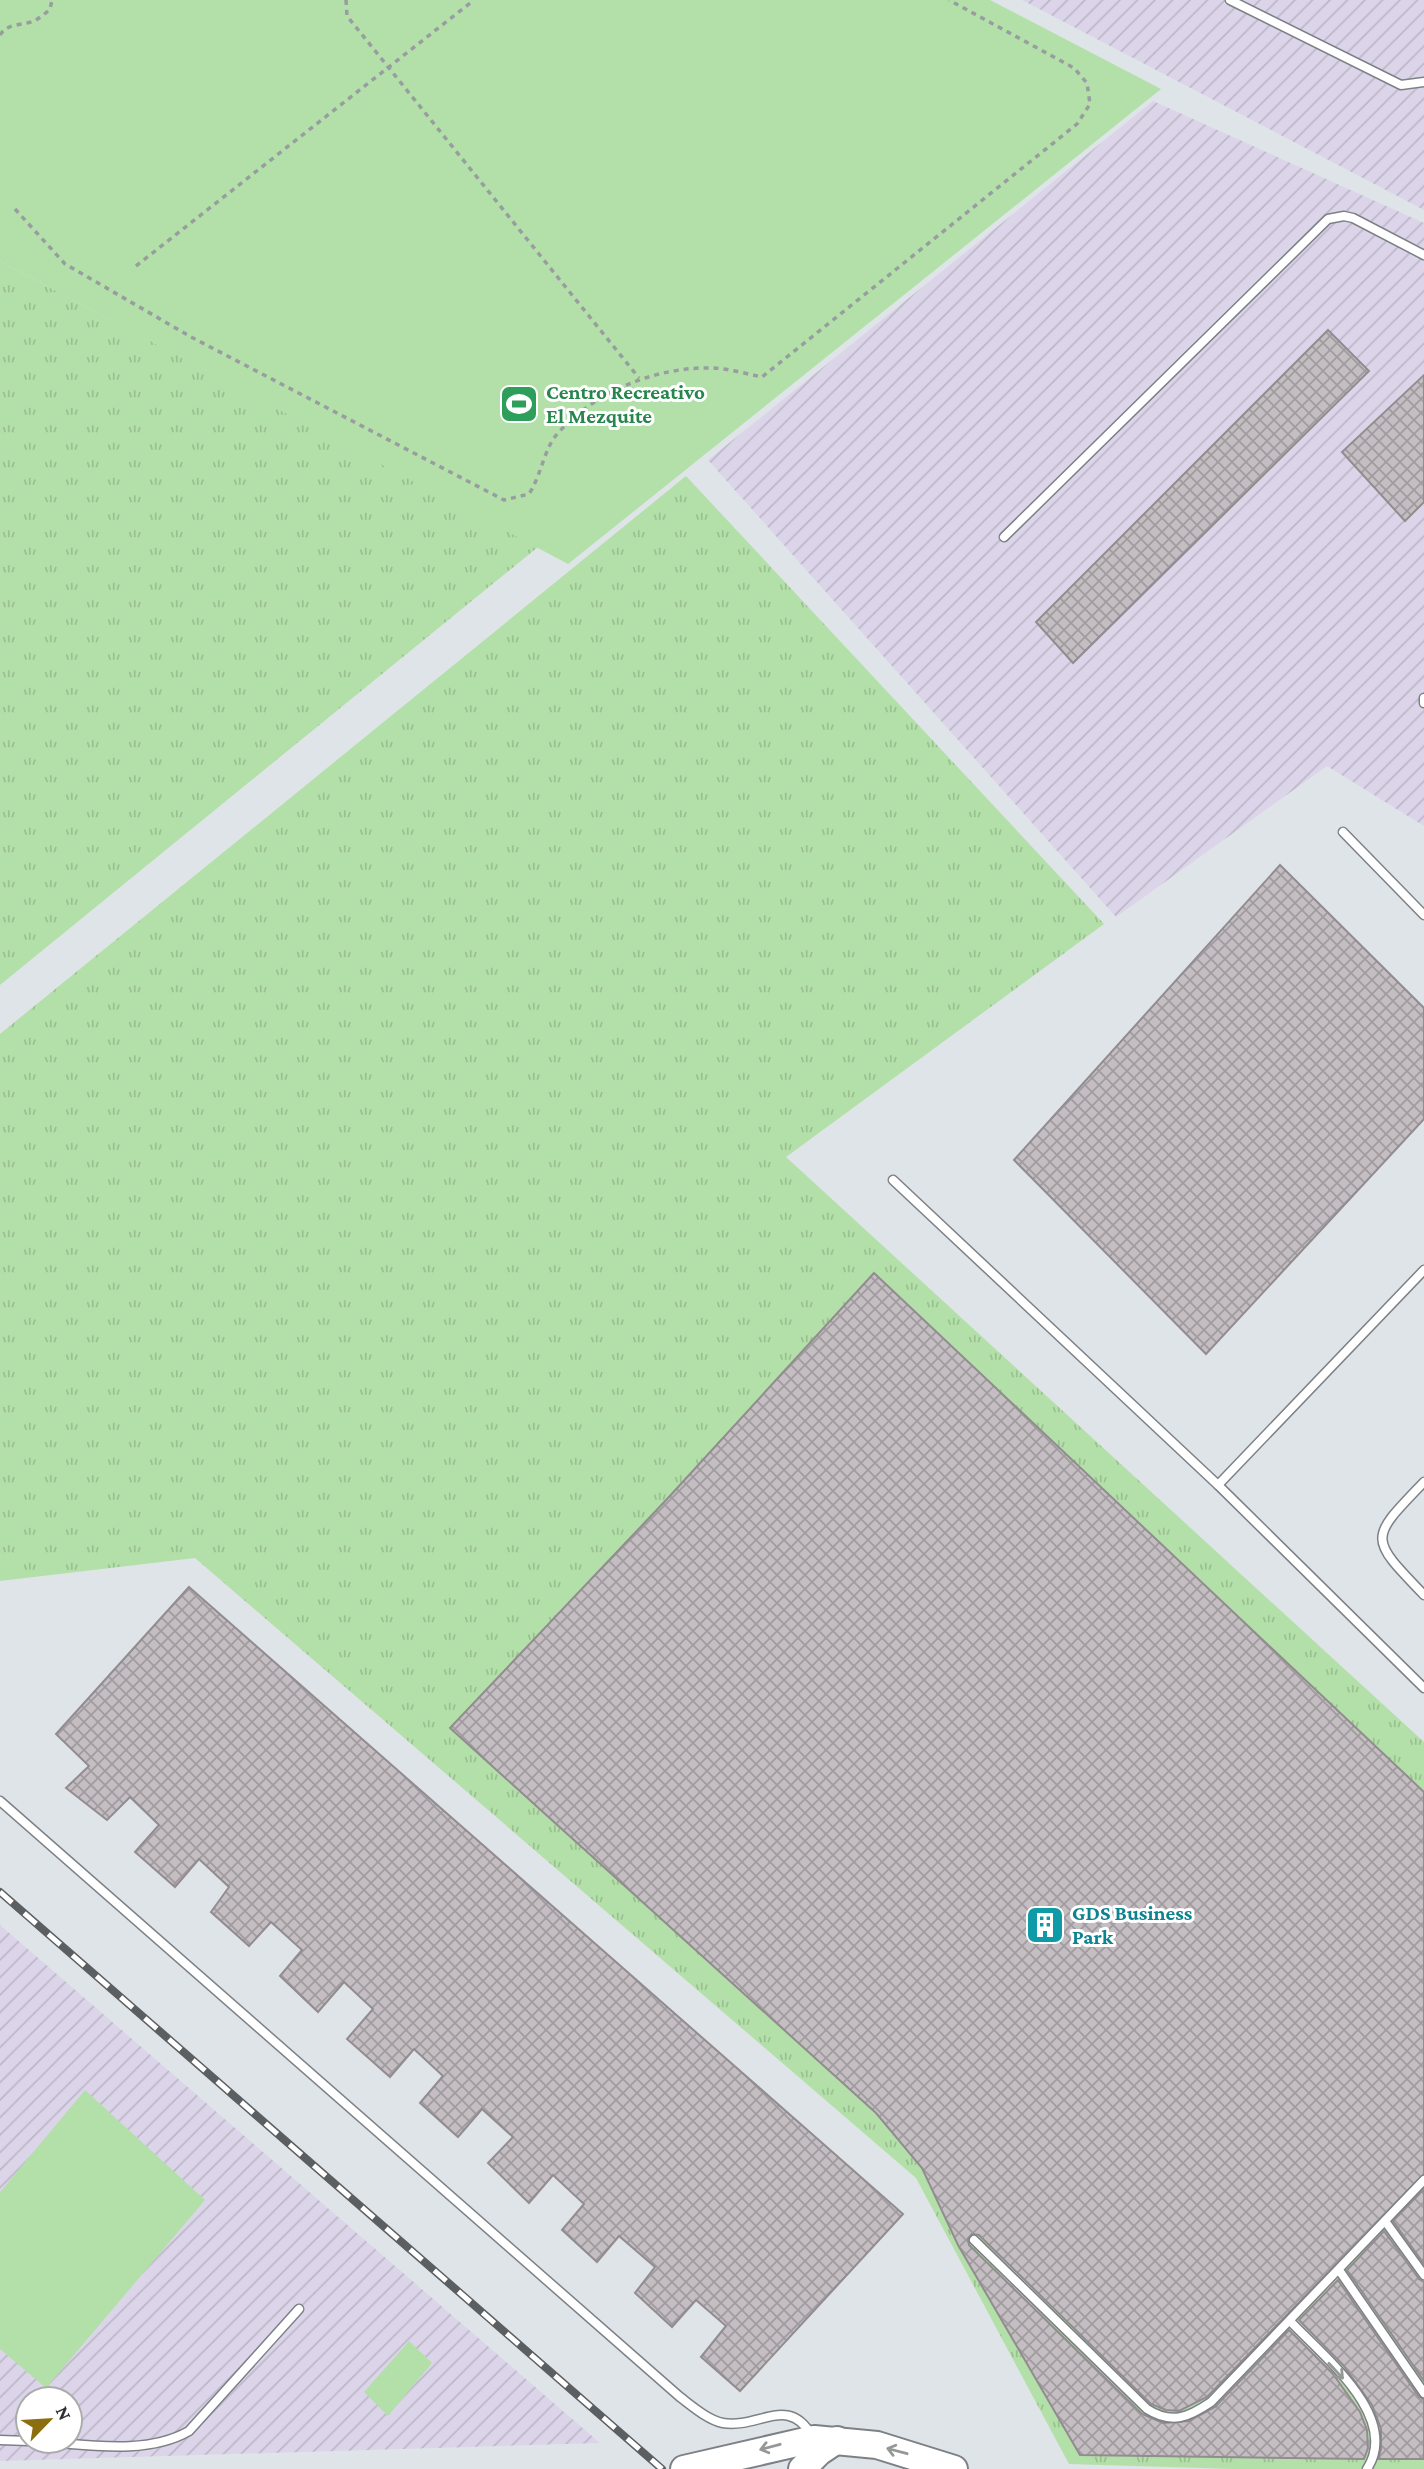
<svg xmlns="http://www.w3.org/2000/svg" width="1424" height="2469" viewBox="0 0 1424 2469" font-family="'Crimson Pro',serif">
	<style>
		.industrial { fill: url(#industrial-furrows); fill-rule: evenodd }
		.grass { fill: url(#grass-tufts) }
		.pitch { fill: #b3e0a8 }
		.building { fill: url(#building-cross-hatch); stroke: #928c90; stroke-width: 2 }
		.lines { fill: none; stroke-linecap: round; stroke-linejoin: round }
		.service-casing { stroke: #7d8186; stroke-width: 11 }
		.trunk-casing { stroke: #7d8186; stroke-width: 30 }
		.path { stroke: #989da0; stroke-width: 3.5; stroke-dasharray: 5 5; stroke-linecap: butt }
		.service { stroke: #fff; stroke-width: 8 }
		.trunk { stroke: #fff; stroke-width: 26 }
		.rail-casing { stroke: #5c5f61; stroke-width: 8 }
		.rail { stroke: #fff; stroke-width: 5; stroke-dasharray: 16; stroke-linecap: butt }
		.oneway { stroke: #969898 }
		.labels { text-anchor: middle; stroke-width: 6; stroke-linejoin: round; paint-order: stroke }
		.leisure-label { font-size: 21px; font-weight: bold; fill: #27864d; stroke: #fff; text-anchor: start }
		.culture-label { font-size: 21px; font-weight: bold; fill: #0d838f; stroke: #fff; text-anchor: start }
	</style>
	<defs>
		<pattern id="industrial-furrows" width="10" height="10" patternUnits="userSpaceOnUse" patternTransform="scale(1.75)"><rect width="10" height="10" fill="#dcd5ea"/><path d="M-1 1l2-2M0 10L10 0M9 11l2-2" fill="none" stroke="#bdb7c9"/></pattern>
		<pattern id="grass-tufts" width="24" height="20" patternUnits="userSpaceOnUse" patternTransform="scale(1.75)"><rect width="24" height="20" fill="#b3e0a8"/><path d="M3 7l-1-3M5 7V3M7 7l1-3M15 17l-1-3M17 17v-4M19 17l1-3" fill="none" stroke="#9ac091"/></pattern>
		<pattern id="building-cross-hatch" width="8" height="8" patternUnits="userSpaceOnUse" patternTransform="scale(1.75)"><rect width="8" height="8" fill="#c4bec2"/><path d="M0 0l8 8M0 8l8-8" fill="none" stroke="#a09b9e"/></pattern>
	</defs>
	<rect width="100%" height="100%" fill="#dee4e8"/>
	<g class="industrial">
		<polygon points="1022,0 1424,0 1424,210"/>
		<polygon points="1153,101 1424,223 1424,826 1327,766 1116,917 708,460"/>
		<path d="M0,1925l600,518 -600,18zM28,2399h42v42h-42z"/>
	</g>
	<g class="grass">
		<polygon points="0,261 538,547 0,985"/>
		<polygon points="686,476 1104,924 786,1157 1424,1742 1424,2469 1234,2469 1069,2464 916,2178 195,1558 0,1581 0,1034"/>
	</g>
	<g class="pitch">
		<polygon points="0,0 990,0 1161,89 568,564 0,261"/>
		<polygon points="85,2090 205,2200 46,2388 0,2349 0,2192"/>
		<polygon points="409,2341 432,2363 388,2416 364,2392"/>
	</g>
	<g class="building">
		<polygon points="1328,330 1369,371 1073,663 1036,622"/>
		<polygon points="1424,375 1424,502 1405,521 1342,452"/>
		<polygon points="1280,865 1424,1008 1424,1119 1206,1354 1014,1160"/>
		<polygon points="874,1273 1424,1792 1424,2174 1207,2397 1179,2411 1166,2410 1151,2404 979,2235 972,2234 968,2239 969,2245 1142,2414 1163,2423 1189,2421 1215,2407 1289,2330 1333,2374 1360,2412 1367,2430 1368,2448 1364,2459 1080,2455 958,2245 922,2168 876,2113 450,1728 668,1498"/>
		<polygon points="189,1587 903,2214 740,2391 701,2357 726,2326 696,2300 672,2327 635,2293 655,2267 619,2236 597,2262 562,2230 584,2204 553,2175 529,2203 488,2163 513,2137 482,2109 458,2137 420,2103 443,2076 414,2049 390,2077 347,2039 373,2009 344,1982 318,2012 280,1976 302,1950 271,1922 249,1946 211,1912 229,1887 199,1859 175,1887 135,1852 159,1825 130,1797 107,1820 66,1788 89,1766 56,1734"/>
		<polygon points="1424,2189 1424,2264 1393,2221"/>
		<polygon points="1384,2231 1419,2279 1424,2282 1424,2381 1347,2270"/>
		<polygon points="1338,2280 1419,2397 1424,2399 1424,2459 1378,2459 1381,2449 1381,2429 1372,2405 1343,2365 1299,2320"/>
	</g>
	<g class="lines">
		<defs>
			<g id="service">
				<polyline points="1230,0 1401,85 1424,82"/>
				<polyline points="1004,537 1328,219 1344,216 1353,218 1424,255"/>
				<polyline points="1424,698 1424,703"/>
				<polyline points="1343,832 1424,915"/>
				<polyline points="893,1180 1218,1485 1424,1688"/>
				<path d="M1424,1482c-55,57 -56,55 0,113"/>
				<polyline points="1218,1485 1424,1270"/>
				<path d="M0,1801l680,596c12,9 28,23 43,26 36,6 65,-29 89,13"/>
				<polyline points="1385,2221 1424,2275"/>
				<path d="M974,2240l173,169c25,16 42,8 64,-7l213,-222"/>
				<polyline points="1339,2270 1424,2393"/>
				<path d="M1290,2321c33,35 111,96 77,148"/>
				<polyline points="0,2440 28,2441"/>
				<path d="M29,2441c51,2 115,16 160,-10l110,-122"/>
			</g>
			<g id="trunk">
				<polyline points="684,2469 814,2439 877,2445 954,2469"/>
				<polyline points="802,2469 819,2452 837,2440"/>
			</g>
		</defs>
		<use href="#service" class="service-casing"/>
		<use href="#trunk" class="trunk-casing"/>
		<g class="path">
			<polyline points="346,0 347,16 639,378"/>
			<path d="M0,35c8,-13 25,-9 36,-15 5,-3 10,-7 14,-11l2,-9"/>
			<path d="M15,209l50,55 128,74 311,162 25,-6c13,-20 15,-47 30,-62 38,-42 100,-66 155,-64 16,1 33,6 48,9l315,-253 13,-20 -3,-21 -13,-15 -125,-68"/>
			<polyline points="136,266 474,0"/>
		</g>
		<use href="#service" class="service"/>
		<use href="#trunk" class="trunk"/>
		<defs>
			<polyline id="rail" points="0,1892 662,2469"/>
		</defs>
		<use href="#rail" class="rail-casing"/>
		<use href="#rail" class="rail"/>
	</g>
	<defs><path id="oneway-shaft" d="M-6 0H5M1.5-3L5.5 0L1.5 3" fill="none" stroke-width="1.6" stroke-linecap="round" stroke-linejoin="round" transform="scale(1.75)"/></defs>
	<g class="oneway">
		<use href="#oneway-shaft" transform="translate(1336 2371) rotate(47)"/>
		<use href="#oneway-shaft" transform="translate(770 2447) rotate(165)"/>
		<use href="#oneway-shaft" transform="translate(897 2451) rotate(-165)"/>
	</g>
	<defs>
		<symbol id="stadium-square" viewBox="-11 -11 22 22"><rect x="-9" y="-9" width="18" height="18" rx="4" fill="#2e9e5b" stroke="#fff"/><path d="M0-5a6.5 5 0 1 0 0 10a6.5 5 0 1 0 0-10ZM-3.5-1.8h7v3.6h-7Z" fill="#fff"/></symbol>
		<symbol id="building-square" viewBox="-11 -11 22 22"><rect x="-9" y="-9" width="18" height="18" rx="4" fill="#0f9aa8" stroke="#fff"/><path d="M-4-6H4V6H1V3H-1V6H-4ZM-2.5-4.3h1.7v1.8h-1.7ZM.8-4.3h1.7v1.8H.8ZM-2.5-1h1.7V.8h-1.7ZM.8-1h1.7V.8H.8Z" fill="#fff"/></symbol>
	</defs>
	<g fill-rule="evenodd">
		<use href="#stadium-square" x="497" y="382" width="44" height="44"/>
		<use href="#building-square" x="1023" y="1903" width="44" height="44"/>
	</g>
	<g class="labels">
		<g class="leisure-label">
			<text x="546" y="399">Centro Recreativo<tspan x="546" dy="24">El Mezquite</tspan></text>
		</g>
		<g class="culture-label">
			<text x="1072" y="1920">GDS Business<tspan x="1072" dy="24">Park</tspan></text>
		</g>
	</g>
	<g transform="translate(49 2420) rotate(65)"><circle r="33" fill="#ffffff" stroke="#abacad" stroke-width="2"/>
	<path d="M0-5L12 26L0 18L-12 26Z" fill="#8b6e0f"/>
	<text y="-10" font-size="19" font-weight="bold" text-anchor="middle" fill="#2e3032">N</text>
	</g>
</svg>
